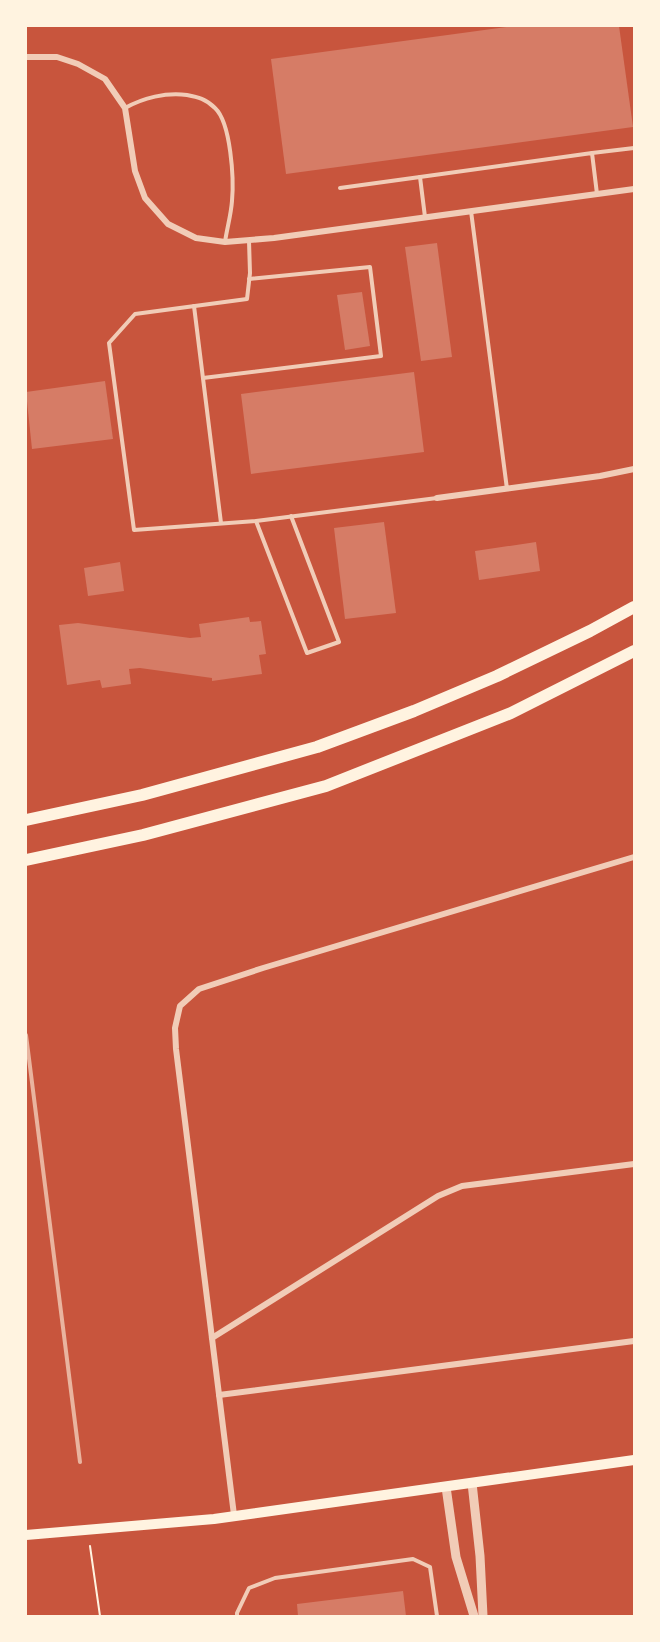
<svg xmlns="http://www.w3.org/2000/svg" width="660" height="1642" viewBox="0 0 660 1642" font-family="'IBM Plex Sans',sans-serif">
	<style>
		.building { fill: #d67c66 }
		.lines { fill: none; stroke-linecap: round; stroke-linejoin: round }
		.path { stroke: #fff3e0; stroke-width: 2 }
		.service { stroke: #f1ccb7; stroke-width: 4 }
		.minor { stroke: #f1ccb7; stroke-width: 6 }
		.tertiary { stroke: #f1ccb7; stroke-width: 9 }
		.secondary { stroke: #fff3e0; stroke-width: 10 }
		.motorway { stroke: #fff3e0; stroke-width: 12 }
		.rail { stroke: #e9b49f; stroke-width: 4 }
	</style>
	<rect width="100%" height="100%" fill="#c8553d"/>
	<g class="building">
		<polygon points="513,26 619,26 633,127 286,174 271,59"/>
		<polygon points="437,243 452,357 421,361 405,247"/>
		<polygon points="362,292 370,346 345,350 337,295"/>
		<polygon points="414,372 424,452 251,474 241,394"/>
		<polygon points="105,381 113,439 32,449 26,392"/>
		<polygon points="384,522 396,613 345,619 334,528"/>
		<polygon points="536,542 540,571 479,580 475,551"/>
		<polygon points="120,562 124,591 88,596 84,568"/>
		<polygon points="249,617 250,622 261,621 266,654 259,655 262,674 212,681 212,678 140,668 129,669 131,684 102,688 100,680 67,685 59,625 78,623 190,638 201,637 199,624"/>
		<polygon points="403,1591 406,1616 298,1616 297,1604"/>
	</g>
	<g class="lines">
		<polyline class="path" points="90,1546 100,1616"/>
		<g class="service">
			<path d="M125,108c18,-10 41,-16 62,-13 11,2 19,4 28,13 16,15 19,71 17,93 -1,14 -5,27 -7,41"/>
			<polyline points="592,153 634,148"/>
			<polyline points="340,188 420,177"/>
			<polyline points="471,211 507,489"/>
			<polyline points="425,217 420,177 592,153 597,194"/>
			<polyline points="249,241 250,273 247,299 135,314 109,343 134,530 256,521 437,498"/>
			<polyline points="194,306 221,523"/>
			<polyline points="203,378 381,356 370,267 249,279"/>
			<polyline points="256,521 307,653 339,642 291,516"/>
			<polyline points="237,1616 237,1613 249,1588 275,1578 413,1559 430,1567 437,1616"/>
		</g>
		<g class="minor">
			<polyline points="26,57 57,57 78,64 105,79 125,108 135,171 145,198 168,224 196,238 225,242 274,238 634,189"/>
			<polyline points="437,498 600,476 634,469"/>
			<polyline points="212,1338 438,1196 462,1186 634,1164"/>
			<polyline points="219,1395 634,1341"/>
			<polyline points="234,1515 176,1049 175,1028 180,1006 199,989 263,968 634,857"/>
		</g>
		<g class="tertiary">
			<polyline points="472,1483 480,1556 483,1616"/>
			<polyline points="446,1487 456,1557 474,1616"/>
		</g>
		<polyline class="secondary" points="26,1535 214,1519 634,1460"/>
		<g class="motorway">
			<polyline points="26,820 142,795 317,747 414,711 497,676 590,631 634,607"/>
			<polyline points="26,860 143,835 326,786 511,713 634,651"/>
		</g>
		<polyline class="rail" points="26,1035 80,1462"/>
	</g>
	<rect width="660" height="1642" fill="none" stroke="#fff3e0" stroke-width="54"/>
</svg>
